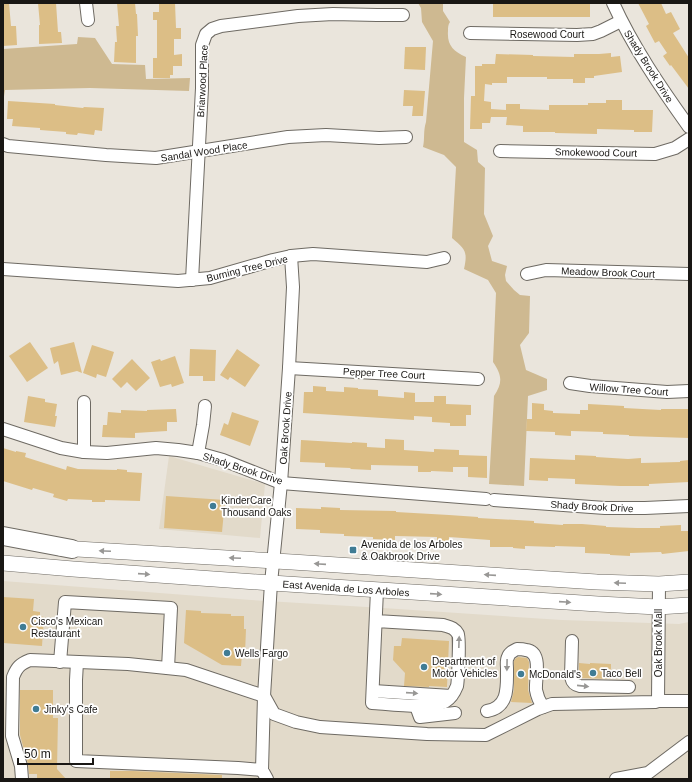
<svg xmlns="http://www.w3.org/2000/svg" width="692" height="782" viewBox="0 0 692 782" font-family="Arial,sans-serif">
	<style>
		.built { fill: #e2daca }
		.green { fill: #ceb991 }
		.building { fill: #dcbe86 }
		.lines { fill: none; stroke-linecap: round; stroke-linejoin: round }
		.minor-casing { stroke: #6e6a63; stroke-width: 14 }
		.major-casing { stroke: #6e6a63; stroke-width: 16 }
		.highway-casing { stroke: #6e6a63; stroke-width: 20 }
		.minor { stroke: #fff; stroke-width: 12 }
		.major { stroke: #fff; stroke-width: 15 }
		.highway { stroke: #fff; stroke-width: 18 }
		.oneway { fill: #989795 }
		.poi-dot { fill: #407c94; stroke: #fff; stroke-width: 1.5 }
		.labels { text-anchor: middle; stroke-width: 3.5; stroke-linejoin: round; paint-order: stroke }
		.street-label { font-size: 10px; fill: #191714; stroke: #fff }
		.poi-label { font-size: 10px; fill: #191714; stroke: #fff; text-anchor: start }
	</style>
	<rect width="100%" height="100%" fill="#eae5dc"/>
	<g class="built">
		<polygon points="169,456 265,484 260,538 159,529"/>
		<polygon points="3,581 251,600 383,608 562,620 679,624 689,622 689,779 4,779 4,759 3,759"/>
	</g>
	<g class="green">
		<path d="M418,3h25v8l7,11c-2,3 -2,5 -2,9 -1,14 5,20 18,26l-2,41v44l13,8 1,12 7,6 -1,46 9,22 -5,10 4,15 15,5 -2,9 1,6 8,9 6,5 10,1 -1,37 -9,12 6,25 21,9v11l-19,6 -4,90 -35,-2 5,-88c9,-13 8,-21 -1,-34l3,-69 -8,-13 -24,-11c4,-18 1,-20 -12,-31l4,-71 -12,-12 -21,-8c2,-9 0,-15 3,-25l7,-81 -11,-19 -1,-14z"/>
		<polygon points="78,37 95,38 112,64 145,65 146,79 190,78 189,91 90,88 5,90 3,103 3,49 77,44"/>
	</g>
	<g class="building">
		<polygon points="3,3 9,3 11,26 16,26 17,45 3,46"/>
		<polygon points="38,3 56,3 58,32 61,32 62,43 39,44 39,25 40,25"/>
		<polygon points="117,3 135,3 136,14 137,14 138,36 136,36 136,63 114,62 115,42 117,42 116,26 119,26"/>
		<polygon points="159,3 175,3 176,28 181,28 181,39 174,39 174,55 182,54 182,66 173,66 173,75 170,75 170,78 153,78 153,58 157,58 157,20 153,20 153,12 159,12"/>
		<rect x="493" y="3" width="97" height="14"/>
		<polygon points="638,3 661,3 666,14 671,12 680,29 673,33 689,58 689,89 671,65 670,66 663,56 667,53 659,41 655,43 646,26 649,24"/>
		<polygon points="405,47 426,47 425,70 404,69"/>
		<polygon points="611,53 611,57 620,56 622,72 594,76 594,78 585,78 585,83 573,83 573,79 547,79 547,77 507,77 507,83 492,83 492,85 485,84 484,101 491,102 491,109 506,110 506,104 520,104 520,109 549,110 549,105 588,105 588,103 606,103 606,100 622,100 622,110 653,110 652,132 634,132 634,130 597,129 597,134 555,133 555,132 523,132 523,126 506,125 507,117 491,117 490,123 482,123 482,129 470,129 471,96 475,96 475,66 482,66 482,64 495,64 496,54 533,55 533,56 574,57 574,54 599,54"/>
		<polygon points="404,90 425,91 423,116 412,116 413,106 403,106"/>
		<polygon points="8,101 55,104 55,105 83,108 84,107 104,108 102,131 95,130 94,135 78,133 77,135 66,134 66,132 40,130 40,128 12,126 13,119 7,119"/>
		<polygon points="30,342 48,368 27,382 9,356"/>
		<polygon points="74,342 82,373 77,371 61,375 58,361 54,364 50,348"/>
		<polygon points="92,345 114,352 106,377 97,374 96,378 83,373"/>
		<polygon points="190,349 216,350 215,381 203,381 203,376 189,376"/>
		<polygon points="237,349 260,365 245,387 230,377 228,380 220,375"/>
		<polygon points="175,356 184,383 172,387 171,384 160,387 151,362 160,359 161,361"/>
		<polygon points="132,359 150,378 136,391 127,382 121,388 112,379"/>
		<polygon points="313,386 326,387 326,391 344,392 344,387 358,388 358,389 378,390 378,396 404,398 404,392 415,393 415,402 434,402 434,396 446,396 446,404 471,405 471,415 466,415 466,426 450,426 450,423 432,422 432,417 414,416 414,420 303,413 304,392 313,392"/>
		<polygon points="28,396 45,399 45,402 57,404 55,416 57,416 55,427 24,422"/>
		<polygon points="532,403 544,404 544,410 553,411 553,413 580,414 580,410 588,410 588,404 624,406 624,408 661,410 661,409 689,409 689,438 629,436 629,435 603,434 603,432 571,431 571,436 555,435 555,432 526,431 527,419 532,419"/>
		<polygon points="176,409 177,422 167,422 167,431 135,433 135,438 102,437 103,425 107,425 108,412 121,413 121,410 147,411 147,410"/>
		<polygon points="232,412 259,421 250,446 220,435 224,423 228,425"/>
		<polygon points="385,439 404,440 404,450 434,452 434,449 459,450 459,455 487,456 487,478 468,477 468,467 453,467 453,472 431,471 431,472 418,472 418,466 371,465 371,470 350,469 351,468 325,467 325,463 300,462 301,440 352,443 352,442 367,443 367,447 385,448"/>
		<polygon points="3,448 16,452 16,451 26,453 25,457 66,470 67,466 78,469 117,470 117,469 127,470 127,472 142,473 140,501 105,500 105,502 92,502 92,500 68,499 67,501 53,497 54,494 33,488 32,490 3,481"/>
		<polygon points="575,455 596,456 596,457 628,459 641,458 641,463 680,462 680,461 689,460 689,482 649,484 649,486 620,486 575,484 575,479 548,478 548,481 529,480 530,458 575,460"/>
		<polygon points="166,496 225,500 222,532 164,528"/>
		<polygon points="321,507 340,508 340,510 396,511 396,512 449,515 478,517 478,518 534,521 534,523 563,525 563,524 582,524 606,526 606,527 637,528 660,528 660,526 681,525 681,531 689,531 689,551 662,554 661,552 630,553 630,556 610,555 610,554 585,553 585,547 555,546 555,547 525,546 525,549 513,548 513,547 490,547 490,540 449,537 449,543 437,543 437,537 395,536 395,540 373,539 373,537 344,536 344,534 320,533 320,530 296,529 296,508 321,509"/>
		<polygon points="3,597 34,599 33,611 40,612 40,616 44,617 42,646 3,643"/>
		<polygon points="186,610 201,611 201,613 231,614 231,616 244,616 244,629 246,629 245,654 242,654 241,666 222,665 184,643"/>
		<polygon points="402,638 449,641 447,687 429,686 429,687 404,686 405,673 393,660 394,646 401,646"/>
		<polygon points="518,657 527,658 529,662 528,690 532,703 511,702 514,690 514,661 515,659"/>
		<polygon points="579,663 590,664 590,663 611,664 611,679 579,678"/>
		<polygon points="20,690 53,690 53,718 58,718 57,769 66,779 37,779 37,774 29,774 28,764 20,735"/>
		<polygon points="110,771 133,771 222,775 222,779 110,779"/>
	</g>
	<g class="lines">
		<defs>
			<g id="minor">
				<polyline points="86,3 88,20"/>
				<path d="M613,3c20,44 48,85 76,124"/>
				<polyline points="470,33 577,35 593,34 601,31 621,21"/>
				<polyline points="3,144 8,146 106,155 156,158 288,137 326,135 379,138 406,137"/>
				<polyline points="500,151 655,154 675,148 689,139"/>
				<polyline points="3,269 178,281 210,278 273,260 291,256 313,254 427,262 444,258"/>
				<polyline points="527,274 546,270 689,274"/>
				<polyline points="192,280 202,88 202,45 206,34 212,29 221,26 298,16 333,14 377,15 403,15"/>
				<polyline points="289,368 478,379"/>
				<polyline points="570,383 590,386 667,392 689,391"/>
				<polyline points="3,429 61,448 84,452 107,453 156,448 178,450 198,453 223,460 281,483 486,499"/>
				<polyline points="84,452 84,402"/>
				<polyline points="198,453 203,425 205,406"/>
				<polyline points="494,500 605,508 645,508 689,506"/>
				<path d="M376,621l67,4c6,2 11,2 15,9 2,3 0,48 -1,52 -2,5 -6,12 -11,15 -13,9 -57,3 -74,2l5,-113"/>
				<path d="M572,641l-1,36c1,5 3,8 9,9l49,1"/>
				<polyline points="60,662 65,602 171,608 168,668"/>
				<polyline points="77,662 76,680 76,761 238,768 262,770"/>
				<polyline points="373,691 451,696"/>
				<polyline points="658,701 659,584"/>
				<polyline points="416,706 420,717 455,713"/>
				<path d="M487,711c22,-4 20,-24 20,-42 0,-4 -1,-9 1,-12 1,-4 5,-6 9,-8 3,0 6,0 9,1 17,2 9,28 10,40 1,6 3,11 7,17"/>
				<path d="M22,779l-1,-13 -9,-30 1,-59c4,-10 7,-13 17,-17l98,4 58,6 78,26 10,18 22,8 24,5 107,7 59,1 52,-26 14,-5 103,-2 3,-1h31"/>
				<polyline points="267,779 262,770 264,696 271,583 281,483 289,368 293,287 291,256"/>
				<polyline points="616,779 648,773 689,742"/>
			</g>
			<g id="major">
				<polyline points="60,548 292,562 597,582 659,584 689,582"/>
				<polyline points="3,563 73,569 271,583 598,604 658,607 689,605"/>
			</g>
			<polyline id="highway" points="3,536 72,549"/>
		</defs>
		<use href="#minor" class="minor-casing"/>
		<use href="#major" class="major-casing"/>
		<use href="#highway" class="highway-casing"/>
		<use href="#minor" class="minor"/>
		<use href="#major" class="major"/>
		<use href="#highway" class="highway"/>
	</g>
	<defs><path id="oneway-solid" d="M-6-.8H1V-3.2L6.5 0L1 3.2V.8H-6Z"/></defs>
	<g class="oneway">
		<use href="#oneway-solid" transform="translate(105 551) rotate(-177)"/>
		<use href="#oneway-solid" transform="translate(235 558) rotate(-177)"/>
		<use href="#oneway-solid" transform="translate(320 564) rotate(-176)"/>
		<use href="#oneway-solid" transform="translate(144 574) rotate(4)"/>
		<use href="#oneway-solid" transform="translate(490 575) rotate(-176)"/>
		<use href="#oneway-solid" transform="translate(620 583) rotate(-178)"/>
		<use href="#oneway-solid" transform="translate(436 594) rotate(4)"/>
		<use href="#oneway-solid" transform="translate(565 602) rotate(4)"/>
		<use href="#oneway-solid" transform="translate(459 642) rotate(-88)"/>
		<use href="#oneway-solid" transform="translate(507 665) rotate(91)"/>
		<use href="#oneway-solid" transform="translate(583 686) rotate(6)"/>
		<use href="#oneway-solid" transform="translate(412 693) rotate(4)"/>
	</g>
	<g class="poi-dot">
		<circle cx="213" cy="506" r="4"/>
		<rect x="349" y="546" width="8" height="8" rx="2"/>
		<circle cx="23" cy="627" r="4"/>
		<circle cx="227" cy="653" r="4"/>
		<circle cx="424" cy="667" r="4"/>
		<circle cx="593" cy="673" r="4"/>
		<circle cx="521" cy="674" r="4"/>
		<circle cx="36" cy="709" r="4"/>
	</g>
	<g class="labels">
		<g class="street-label">
			<text x="547" y="38">Rosewood Court</text>
			<text transform="translate(649 66) rotate(58)" y="4">Shady Brook Drive</text>
			<text transform="translate(202 81) rotate(-87)" y="4">Briarwood Place</text>
			<text transform="translate(204 151) rotate(-9)" y="4">Sandal Wood Place</text>
			<text transform="translate(596 152) rotate(1)" y="4">Smokewood Court</text>
			<text transform="translate(247 268) rotate(-14)" y="4">Burning Tree Drive</text>
			<text transform="translate(608 272) rotate(2)" y="4">Meadow Brook Court</text>
			<text transform="translate(384 373) rotate(3)" y="4">Pepper Tree Court</text>
			<text transform="translate(629 389) rotate(4)" y="4">Willow Tree Court</text>
			<text transform="translate(285 428) rotate(-86)" y="4">Oak Brook Drive</text>
			<text transform="translate(243 468) rotate(18)" y="4">Shady Brook Drive</text>
			<text transform="translate(592 506) rotate(3)" y="4">Shady Brook Drive</text>
			<text transform="translate(346 588) rotate(4)" y="4">East Avenida de Los Arboles</text>
			<text transform="translate(658 643) rotate(-90)" y="4">Oak Brook Mall</text>
		</g>
		<g class="poi-label">
			<text x="221" y="504">KinderCare<tspan x="221" dy="12">Thousand Oaks</tspan></text>
			<text x="361" y="548">Avenida de los Arboles<tspan x="361" dy="12">&amp; Oakbrook Drive</tspan></text>
			<text x="31" y="625">Cisco's Mexican<tspan x="31" dy="12">Restaurant</tspan></text>
			<text x="235" y="657">Wells Fargo</text>
			<text x="432" y="665">Department of<tspan x="432" dy="12">Motor Vehicles</tspan></text>
			<text x="601" y="677">Taco Bell</text>
			<text x="529" y="678">McDonald's</text>
			<text x="44" y="713">Jinky's Cafe</text>
		</g>
	</g>
	<rect width="692" height="782" fill="none" stroke="#191714" stroke-width="8"/>
	<path d="M18 758v6h75v-6" fill="none" stroke="#191714" stroke-width="2"/>
	<text x="24" y="758" font-size="12" fill="#191714" stroke="#ffffff" stroke-width="3" paint-order="stroke">50 m</text>
</svg>
